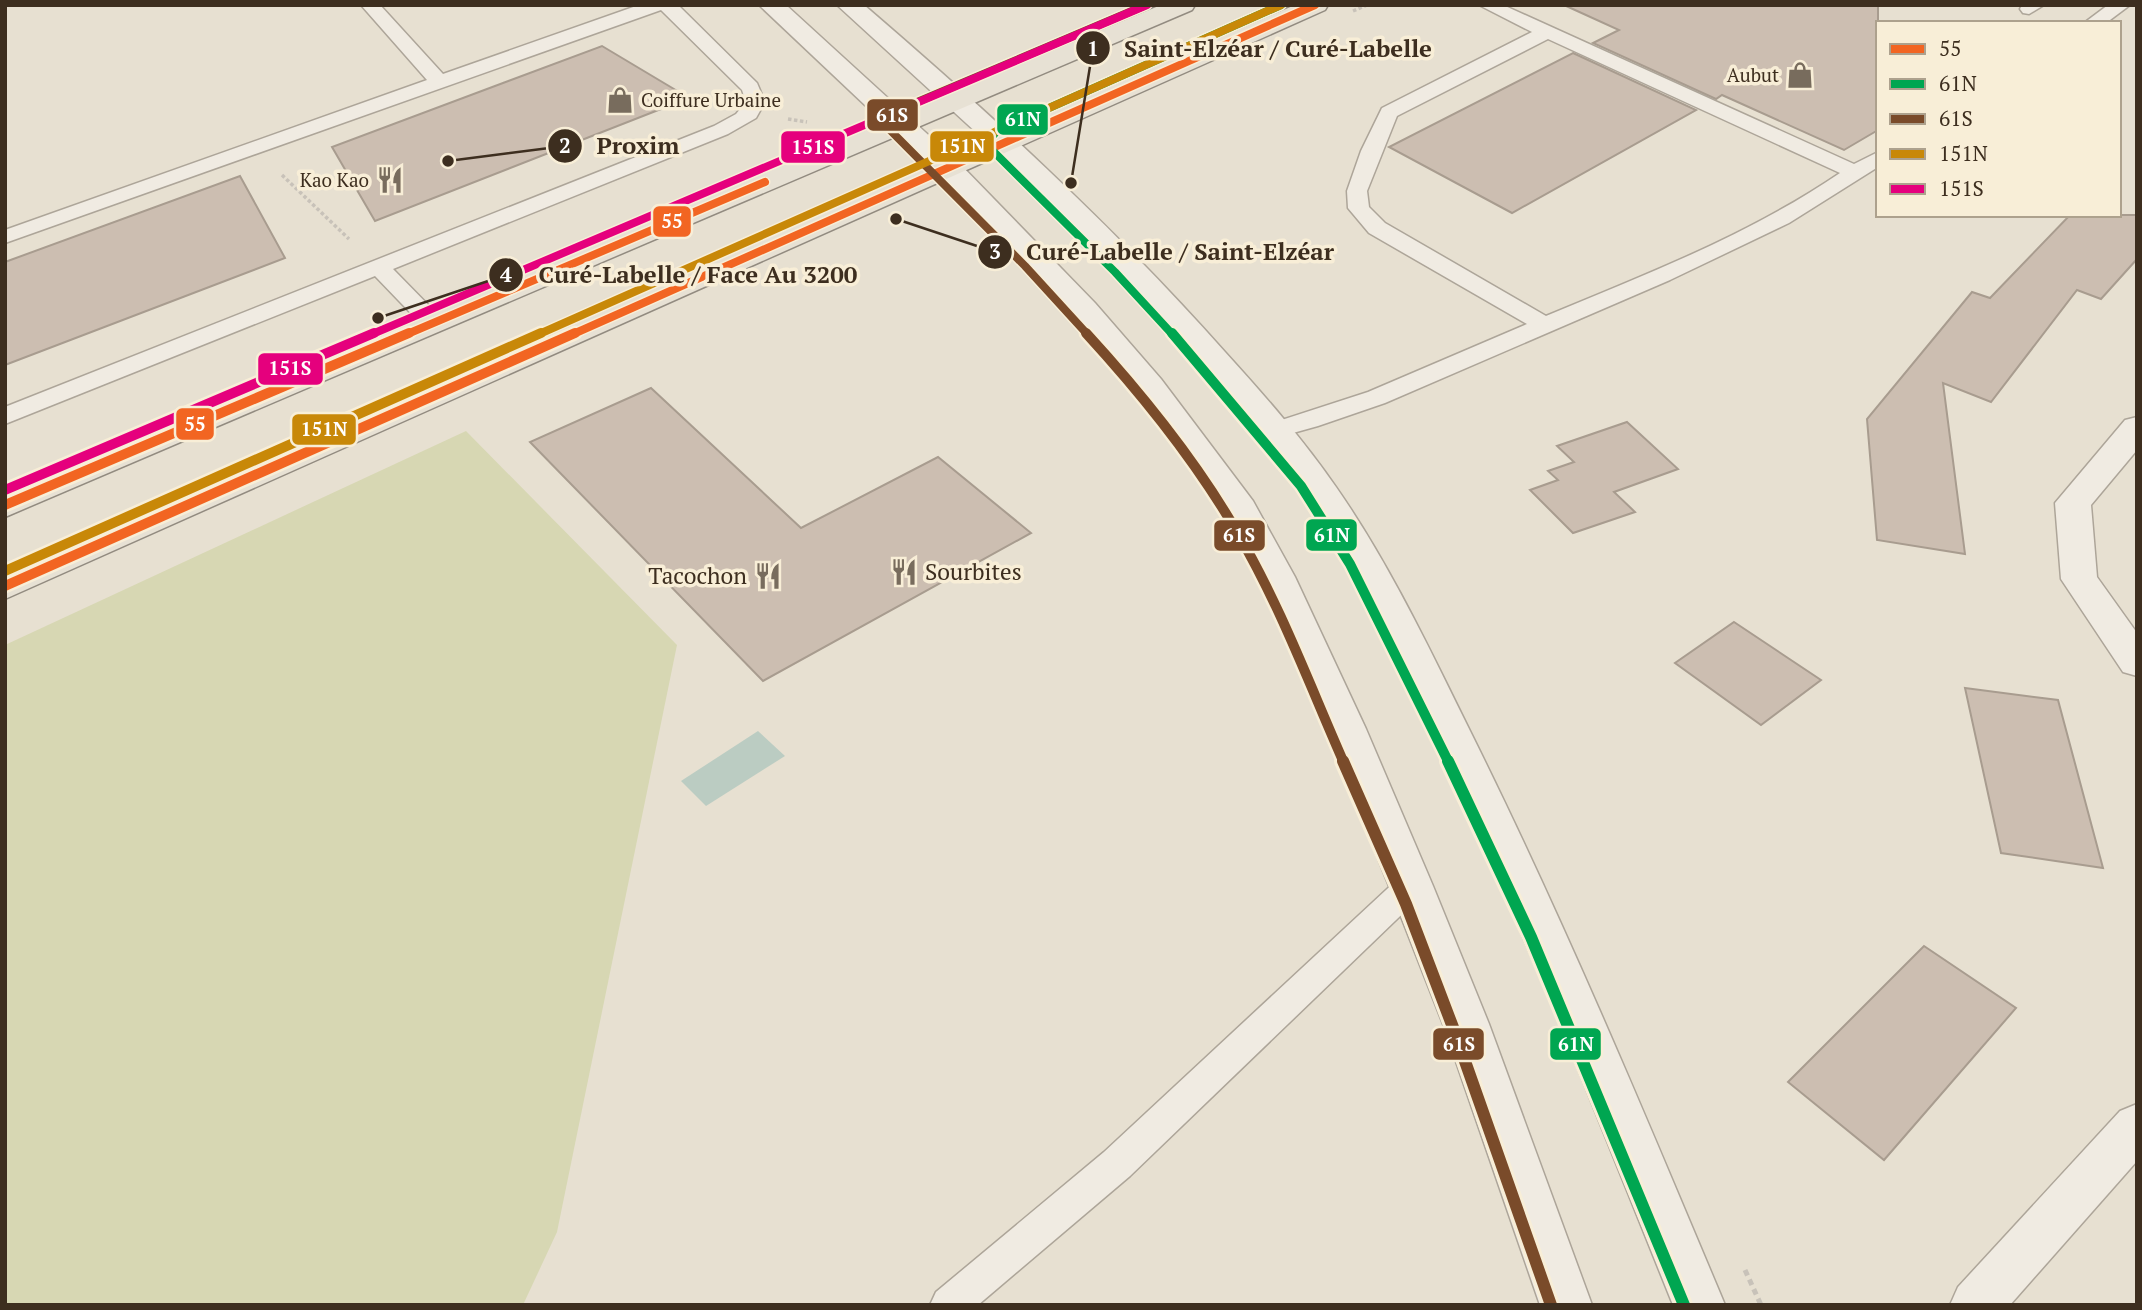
<svg xmlns="http://www.w3.org/2000/svg" width="2142" height="1310" viewBox="0 0 2142 1310" font-family="'PT Serif',serif">
	<style>
		.green { fill: #d7d7b3 }
		.water { fill: #bbccc2 }
		.building { fill: #ccbeb1; stroke: #a89c8f; stroke-width: 2 }
		.lines { fill: none; stroke-linecap: round; stroke-linejoin: round }
		.service-casing { stroke: #ada599; stroke-width: 3 }
		.minor-casing { stroke: #ada599; stroke-width: 3 }
		.tertiary-casing { stroke: #ada599; stroke-width: 3 }
		.primary-casing { stroke: #928b80; stroke-width: 3 }
		.path-far1 { stroke: #c8c2b9; stroke-width: 3.5; stroke-dasharray: 3.5 2.5; stroke-linecap: butt }
		.path { stroke: #c8c2b9; stroke-width: 5; stroke-dasharray: 6 4.5; stroke-linecap: butt }
		.service { fill: #f0ebe2; fill-rule: evenodd }
		.minor { fill: #f0ebe2; fill-rule: evenodd }
		.tertiary { fill: #f0ebe2; fill-rule: evenodd }
		.primary { fill: #e7e1d4; fill-rule: evenodd }
		.bus-1-far1-casing { stroke: #f8eed7; stroke-width: 11 }
		.bus-1-casing { stroke: #f8eed7; stroke-width: 15 }
		.bus-2-far2-casing { stroke: #f8eed7; stroke-width: 11 }
		.bus-2-far1-casing { stroke: #f8eed7; stroke-width: 15 }
		.bus-2-casing { stroke: #f8eed7; stroke-width: 18 }
		.bus-3-far2-casing { stroke: #f8eed7; stroke-width: 11 }
		.bus-3-far1-casing { stroke: #f8eed7; stroke-width: 15 }
		.bus-3-casing { stroke: #f8eed7; stroke-width: 18 }
		.bus-4-far1-casing { stroke: #f8eed7; stroke-width: 11 }
		.bus-4-casing { stroke: #f8eed7; stroke-width: 15 }
		.bus-5-far1-casing { stroke: #f8eed7; stroke-width: 11 }
		.bus-5-casing { stroke: #f8eed7; stroke-width: 15 }
		.bus-1-far1 { stroke: #f26522; stroke-width: 8 }
		.bus-1 { stroke: #f26522; stroke-width: 10 }
		.bus-2-far2 { stroke: #00a651; stroke-width: 8 }
		.bus-2-far1 { stroke: #00a651; stroke-width: 10 }
		.bus-2 { stroke: #00a651; stroke-width: 12 }
		.bus-3-far2 { stroke: #7a4b2a; stroke-width: 8 }
		.bus-3-far1 { stroke: #7a4b2a; stroke-width: 10 }
		.bus-3 { stroke: #7a4b2a; stroke-width: 12 }
		.bus-4-far1 { stroke: #c88808; stroke-width: 8 }
		.bus-4 { stroke: #c88808; stroke-width: 10 }
		.bus-5-far1 { stroke: #e5007d; stroke-width: 8 }
		.bus-5 { stroke: #e5007d; stroke-width: 10 }
		.labels { text-anchor: middle; stroke-width: 7; stroke-linejoin: round; paint-order: stroke }
		.far-poi-label { font-size: 19px; fill: #3d2e1f; stroke: #f8eed7; text-anchor: end }
		.poi-label { font-size: 23px; fill: #3d2e1f; stroke: #f8eed7; text-anchor: start }
		.leader { fill: none; stroke: #3d2e1f; stroke-width: 2.5 }
		.callout-dot { fill: #3d2e1f; stroke: #f8eed7; stroke-width: 2.5 }
		.mark-label { font-size: 21px; text-anchor: middle; font-weight: bold; fill: #fff }
		.callout-label { font-size: 24px; text-anchor: middle; font-weight: bold; fill: #3d2e1f; stroke: #f8eed7; stroke-width: 7; stroke-linejoin: round; paint-order: stroke }
		.line-badge { stroke: #f8eed7; stroke-width: 2.5 }
		.badge-label { font-size: 19px; text-anchor: middle; font-weight: bold; fill: #fff }
	</style>
	<rect width="100%" height="100%" fill="#e7e0d1"/>
	<polygon class="green" points="466,431 677,645 557,1232 523,1305 5,1305 5,645"/>
	<polygon class="water" points="758,731 785,756 706,806 681,781"/>
	<g class="building">
		<polygon points="1564,5 1878,5 1878,130 1844,150 1722,95 1716,99 1593,43 1619,30"/>
		<polygon points="602,46 689,98 375,221 332,147"/>
		<polygon points="1573,53 1696,110 1512,213 1389,147"/>
		<polygon points="240,176 285,258 5,365 5,262"/>
		<polygon points="2070,215 2137,215 2137,259 2101,299 2077,290 1991,402 1943,383 1965,554 1877,540 1867,419 1972,292 1990,298"/>
		<polygon points="651,388 801,528 938,457 1031,533 763,681 530,442"/>
		<polygon points="1627,422 1678,469 1614,492 1635,512 1573,533 1530,490 1558,480 1548,471 1574,462 1557,446"/>
		<polygon points="1734,622 1821,680 1761,725 1675,663"/>
		<polygon points="1965,688 2058,700 2103,868 2001,853"/>
		<polygon points="1924,946 2016,1008 1884,1160 1788,1082"/>
	</g>
	<g class="lines">
		<defs>
			<g id="service">
				<polygon points="361,5 380,5 443,74 639,5 678,5 757,83 765,102 756,118 728,134 393,269 441,318 444,323 441,328 425,328 375,276 5,424 5,407 714,126 736,114 746,102 742,90 661,10 5,243 5,230 427,80"/>
				<path d="M1479,5h24l351,159 24,-12v15l-89,56 -119,57 -285,123 -67,23 -43,12 -9,-3 -3,-5 3,-5 102,-33 159,-68 -158,-91 -21,-25 -1,-17 14,-40 21,-43 150,-76zM1548,39l292,134c-91,62 -193,101 -294,143l-161,-93 -16,-16 -2,-16 30,-75z"/>
				<polygon points="2022,5 2044,5 2029,14 2023,13 2020,9"/>
				<polygon points="2108,5 2130,5 2106,23 2084,23"/>
				<polygon points="1411,873 1422,877 1427,886 1422,895 1130,1176 978,1305 930,1305 936,1292 1104,1152 1400,877"/>
			</g>
			<g id="minor">
				<polygon points="2137,417 2137,450 2091,505 2097,577 2137,633 2137,676 2123,672 2061,579 2055,503 2125,420"/>
				<polygon points="2137,1104 2137,1161 2010,1305 1950,1305 1958,1287 2120,1111"/>
			</g>
			<g id="tertiary">
				<polygon points="759,5 786,5 959,163 1095,303 1161,379 1253,501 1295,577 1366,729 1433,886 1489,1024 1592,1305 1540,1305 1443,1024 1389,886 1326,729 1259,577 1220,506 1137,393 1073,317 939,175"/>
				<path d="M837,5h27c127,109 250,222 361,347 39,43 78,87 111,135 53,76 93,161 134,244 93,187 174,381 255,574h-52l-121,-301 -64,-148 -120,-253 -54,-95 -68,-90 -113,-130 -143,-143z"/>
			</g>
			<g id="primary">
				<polygon points="1161,5 1195,5 1192,10 5,517 5,491"/>
				<polygon points="1295,5 1328,5 1325,10 5,599 5,571"/>
			</g>
		</defs>
		<use href="#service" class="service-casing"/>
		<use href="#minor" class="minor-casing"/>
		<use href="#tertiary" class="tertiary-casing"/>
		<use href="#primary" class="primary-casing"/>
		<g class="path-far1">
			<polyline points="1353,11 1367,5"/>
			<polyline points="788,119 807,122"/>
			<polyline points="282,175 349,239"/>
		</g>
		<polyline class="path" points="1745,1270 1761,1305"/>
		<use href="#service" class="service"/>
		<use href="#minor" class="minor"/>
		<use href="#tertiary" class="tertiary"/>
		<use href="#primary" class="primary"/>
		<defs>
			<g id="bus-1-far1">
				<polyline points="405,335 765,182"/>
				<polyline points="571,335 1315,5"/>
			</g>
			<g id="bus-1">
				<polyline points="5,505 409,333"/>
				<polyline points="5,586 575,333"/>
			</g>
			<polyline id="bus-2-far2" points="1173,335 1115,272 990,148 991,138 997,131 1281,5"/>
			<polyline id="bus-2-far1" points="1172,333 1301,486 1350,564 1449,763"/>
			<polyline id="bus-2" points="1448,761 1531,937 1684,1305"/>
			<polyline id="bus-3-far2" points="1088,335 1025,266 888,128 889,118 896,111 1146,5"/>
			<path id="bus-3-far1" d="M1086,333c55,60 110,128 151,199 43,73 73,154 107,231"/>
			<polyline id="bus-3" points="1343,761 1406,904 1454,1030 1551,1305"/>
			<polyline id="bus-4-far1" points="537,335 1281,5"/>
			<polyline id="bus-4" points="5,571 541,333"/>
			<polyline id="bus-5-far1" points="370,335 1147,5"/>
			<polyline id="bus-5" points="5,490 374,333"/>
		</defs>
		<use href="#bus-1-far1" class="bus-1-far1-casing"/>
		<use href="#bus-1" class="bus-1-casing"/>
		<use href="#bus-2-far2" class="bus-2-far2-casing"/>
		<use href="#bus-2-far1" class="bus-2-far1-casing"/>
		<use href="#bus-2" class="bus-2-casing"/>
		<use href="#bus-3-far2" class="bus-3-far2-casing"/>
		<use href="#bus-3-far1" class="bus-3-far1-casing"/>
		<use href="#bus-3" class="bus-3-casing"/>
		<use href="#bus-4-far1" class="bus-4-far1-casing"/>
		<use href="#bus-4" class="bus-4-casing"/>
		<use href="#bus-5-far1" class="bus-5-far1-casing"/>
		<use href="#bus-5" class="bus-5-casing"/>
		<use href="#bus-1-far1" class="bus-1-far1"/>
		<use href="#bus-1" class="bus-1"/>
		<use href="#bus-2-far2" class="bus-2-far2"/>
		<use href="#bus-2-far1" class="bus-2-far1"/>
		<use href="#bus-2" class="bus-2"/>
		<use href="#bus-3-far2" class="bus-3-far2"/>
		<use href="#bus-3-far1" class="bus-3-far1"/>
		<use href="#bus-3" class="bus-3"/>
		<use href="#bus-4-far1" class="bus-4-far1"/>
		<use href="#bus-4" class="bus-4"/>
		<use href="#bus-5-far1" class="bus-5-far1"/>
		<use href="#bus-5" class="bus-5"/>
	</g>
	<defs>
		<symbol id="shop-bare" viewBox="-9 -9 18 18"><path d="M-5-2.5h2.3a2.7 3.5 0 0 1 5.4 0H5L5.5 6h-11ZM-1.5-2.5h3a1.5 2.3 0 0 0-3 0Z" fill="#786c5d" stroke="#f8eed7" stroke-width="2.5" paint-order="stroke"/></symbol>
		<symbol id="restaurant-bare" viewBox="-9 -9 18 18"><path d="M-5-6h1v4h1v-4h1v4h1v-4h1v5L-1.5 .5V6h-2V.5L-5-1ZM5-6V6H3V1.5H1.5Q1.5-4 5-6Z" fill="#786c5d" stroke="#f8eed7" stroke-width="2.5" paint-order="stroke"/></symbol>
	</defs>
	<g fill-rule="evenodd">
		<use href="#shop-bare" x="1781" y="56" width="38" height="38"/>
		<use href="#shop-bare" x="601" y="81" width="38" height="38"/>
		<use href="#restaurant-bare" x="371" y="161" width="38" height="38"/>
		<use href="#restaurant-bare" x="885" y="553" width="38" height="38"/>
		<use href="#restaurant-bare" x="749" y="557" width="38" height="38"/>
	</g>
	<g class="labels">
		<g class="far-poi-label">
			<text x="1779" y="82">Aubut</text>
			<text x="641" y="107" text-anchor="start">Coiffure Urbaine</text>
			<text x="369" y="187">Kao Kao</text>
		</g>
		<g class="poi-label">
			<text x="925" y="580">Sourbites</text>
			<text x="747" y="584" text-anchor="end">Tacochon</text>
		</g>
	</g>
	<path class="leader" d="M1071 183L1093 48M448 161L565 146M896 219L995 252M378 318L506 275"/>
	<g class="callout-dot">
		<circle cx="1071" cy="183" r="7"/>
		<circle cx="448" cy="161" r="7"/>
		<circle cx="896" cy="219" r="7"/>
		<circle cx="378" cy="318" r="7"/>
		<circle cx="1093" cy="48" r="18"/>
		<circle cx="565" cy="146" r="18"/>
		<circle cx="995" cy="252" r="18"/>
		<circle cx="506" cy="275" r="18"/>
	</g>
	<g class="mark-label">
		<text x="1093" y="56">1</text>
		<text x="565" y="153">2</text>
		<text x="995" y="259">3</text>
		<text x="506" y="282">4</text>
	</g>
	<g class="callout-label">
		<text x="1278" y="57">Saint-Elzéar / Curé-Labelle</text>
		<text x="638" y="154">Proxim</text>
		<text x="1180" y="260">Curé-Labelle / Saint-Elzéar</text>
		<text x="698" y="283">Curé-Labelle / Face Au 3200</text>
	</g>
	<g class="line-badge">
		<rect x="866" y="98" width="53" height="34" rx="7" fill="#7a4b2a"/>
		<rect x="996" y="103" width="53" height="33" rx="7" fill="#00a651"/>
		<rect x="929" y="130" width="66" height="33" rx="7" fill="#c88808"/>
		<rect x="780" y="130" width="66" height="34" rx="7" fill="#e5007d"/>
		<rect x="652" y="205" width="40" height="33" rx="7" fill="#f26522"/>
		<rect x="257" y="352" width="67" height="34" rx="7" fill="#e5007d"/>
		<rect x="175" y="407" width="40" height="34" rx="7" fill="#f26522"/>
		<rect x="291" y="413" width="66" height="33" rx="7" fill="#c88808"/>
		<rect x="1305" y="518" width="53" height="34" rx="7" fill="#00a651"/>
		<rect x="1213" y="519" width="53" height="33" rx="7" fill="#7a4b2a"/>
		<rect x="1432" y="1027" width="53" height="34" rx="7" fill="#7a4b2a"/>
		<rect x="1549" y="1027" width="53" height="34" rx="7" fill="#00a651"/>
	</g>
	<g class="badge-label">
		<text x="892" y="122">61S</text>
		<text x="1023" y="126">61N</text>
		<text x="962" y="153">151N</text>
		<text x="813" y="154">151S</text>
		<text x="672" y="228">55</text>
		<text x="290" y="375">151S</text>
		<text x="195" y="431">55</text>
		<text x="324" y="436">151N</text>
		<text x="1332" y="542">61N</text>
		<text x="1239" y="542">61S</text>
		<text x="1459" y="1051">61S</text>
		<text x="1576" y="1051">61N</text>
	</g>
	<rect width="2142" height="1310" fill="none" stroke="#3d2e1f" stroke-width="14"/>
	<rect x="1876" y="21" width="245" height="196" fill="#f8eed7" stroke="#ada18d" stroke-width="2"/>
	<rect x="1890" y="44" width="35" height="10" fill="#f26522" stroke="#ada18d" stroke-width="2"/>
	<text x="1939" y="56" font-size="21" fill="#3d2e1f">55</text>
	<rect x="1890" y="79" width="35" height="10" fill="#00a651" stroke="#ada18d" stroke-width="2"/>
	<text x="1939" y="91" font-size="21" fill="#3d2e1f">61N</text>
	<rect x="1890" y="114" width="35" height="10" fill="#7a4b2a" stroke="#ada18d" stroke-width="2"/>
	<text x="1939" y="126" font-size="21" fill="#3d2e1f">61S</text>
	<rect x="1890" y="149" width="35" height="10" fill="#c88808" stroke="#ada18d" stroke-width="2"/>
	<text x="1939" y="161" font-size="21" fill="#3d2e1f">151N</text>
	<rect x="1890" y="184" width="35" height="10" fill="#e5007d" stroke="#ada18d" stroke-width="2"/>
	<text x="1939" y="196" font-size="21" fill="#3d2e1f">151S</text>
</svg>
